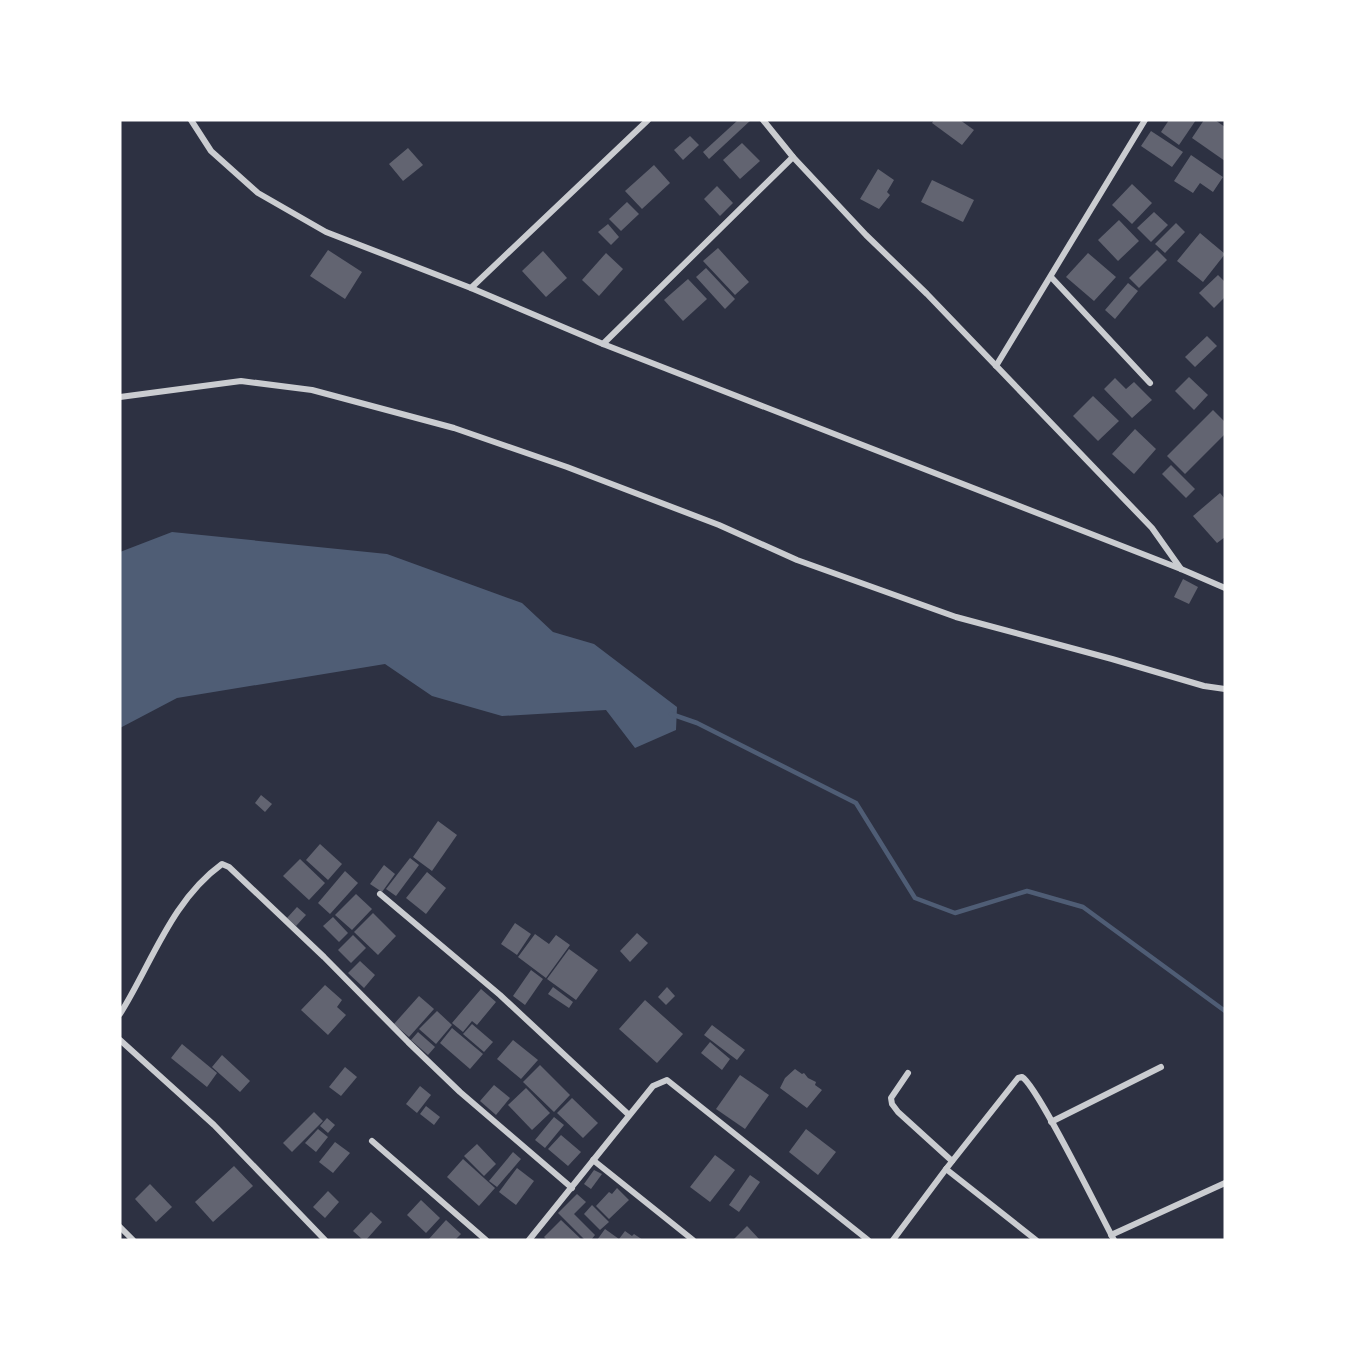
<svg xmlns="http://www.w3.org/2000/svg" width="1345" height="1360" viewBox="0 0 1345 1360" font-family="'Zilla Slab',serif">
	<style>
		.water { fill: #4f5d75 }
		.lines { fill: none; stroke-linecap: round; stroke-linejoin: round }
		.stream { stroke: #4f5d75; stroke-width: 4.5 }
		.building { fill: #626471 }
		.minor { stroke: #caccd0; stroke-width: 6 }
	</style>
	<rect width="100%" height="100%" fill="#2d3142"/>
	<polygon class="water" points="172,532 387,554 522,603 553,632 594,644 677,707 676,730 635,748 606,710 502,716 432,696 385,664 177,698 120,728 120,552"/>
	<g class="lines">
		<polyline class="stream" points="671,714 697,723 856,803 915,898 955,913 1027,891 1083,907 1225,1011"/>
	</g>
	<g class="building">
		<polygon points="738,120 751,120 709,159 703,152"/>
		<polygon points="934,120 960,120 974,130 962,145 932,123"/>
		<polygon points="1169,120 1196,120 1179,145 1161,132"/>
		<polygon points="1204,120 1215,120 1225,127 1225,161 1192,138"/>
		<polygon points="1151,131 1183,152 1172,167 1141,146"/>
		<polygon points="690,136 699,145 683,160 674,150"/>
		<polygon points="742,143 760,161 740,179 723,160"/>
		<polygon points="408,148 423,165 403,181 389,164"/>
		<polygon points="1191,155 1223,177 1213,192 1200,183 1193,193 1174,181"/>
		<polygon points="654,165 670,183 642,209 625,191"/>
		<polygon points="878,169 894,180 887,192 890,195 879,209 860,199"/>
		<polygon points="932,180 974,200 963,222 921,202"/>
		<polygon points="1132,184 1152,203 1132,224 1112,205"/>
		<polygon points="717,186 733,203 720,216 704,199"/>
		<polygon points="627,202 639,214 621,231 609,219"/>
		<polygon points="1154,212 1168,225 1151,242 1137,228"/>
		<polygon points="1119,220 1139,241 1118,261 1098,240"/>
		<polygon points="1176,223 1185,232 1165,253 1155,244"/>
		<polygon points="608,224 619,237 611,245 598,232"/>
		<polygon points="1200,233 1225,254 1203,282 1177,261"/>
		<polygon points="718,248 749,282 735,295 703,261"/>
		<polygon points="328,250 362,272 345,299 310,276"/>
		<polygon points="1157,250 1167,260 1139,288 1129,278"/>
		<polygon points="543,251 567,278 546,297 522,271"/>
		<polygon points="606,253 623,269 599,296 582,280"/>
		<polygon points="1088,253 1116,277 1094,301 1066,277"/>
		<polygon points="706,268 735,299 725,309 696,277"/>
		<polygon points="1218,275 1225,282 1225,297 1214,308 1199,293"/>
		<polygon points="688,279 707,299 683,321 664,300"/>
		<polygon points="1128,283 1138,291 1115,319 1105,310"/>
		<polygon points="1207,336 1217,346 1195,367 1185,357"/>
		<polygon points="1189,377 1208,395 1194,410 1175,391"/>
		<polygon points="1115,378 1126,389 1134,382 1152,400 1132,418 1104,389"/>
		<polygon points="1093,396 1119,421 1098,441 1073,416"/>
		<polygon points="1213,410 1225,422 1225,434 1185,474 1167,456"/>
		<polygon points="1135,429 1156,449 1134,474 1112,454"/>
		<polygon points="1171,465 1195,489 1186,498 1162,474"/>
		<polygon points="1220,493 1225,499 1225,537 1217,543 1193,516"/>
		<polygon points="1183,579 1198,587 1189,604 1174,597"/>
		<polygon points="261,795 272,804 265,812 255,803"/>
		<polygon points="438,821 457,835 432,871 413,857"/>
		<polygon points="320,844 342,864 328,880 306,860"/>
		<polygon points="410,858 419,865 396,896 386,889"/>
		<polygon points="300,859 325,883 309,900 283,876"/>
		<polygon points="384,865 395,874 382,892 370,884"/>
		<polygon points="345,871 358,883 330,914 318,903"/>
		<polygon points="427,872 446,888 426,914 406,898"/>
		<polygon points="356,894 372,909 352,930 335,915"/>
		<polygon points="297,907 306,915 296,926 287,918"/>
		<polygon points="373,913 396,936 378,955 354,932"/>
		<polygon points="333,917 348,933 339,942 323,926"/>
		<polygon points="515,923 531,934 517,955 501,944"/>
		<polygon points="637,933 648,943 630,962 620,951"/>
		<polygon points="535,934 549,944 556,935 570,945 546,978 518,957"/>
		<polygon points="353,935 366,948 351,963 338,950"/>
		<polygon points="569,949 598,970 576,1000 547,979"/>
		<polygon points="360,961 375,975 364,988 348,973"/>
		<polygon points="531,970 543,979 525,1005 513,996"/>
		<polygon points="325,985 342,1000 337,1007 346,1015 328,1035 301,1010"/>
		<polygon points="553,987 573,1002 569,1008 548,994"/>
		<polygon points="667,987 675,996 666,1005 658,997"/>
		<polygon points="481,989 496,1002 477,1025 472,1021 463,1032 452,1023"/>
		<polygon points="419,996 434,1009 409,1037 394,1024"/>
		<polygon points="645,1000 683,1034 657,1063 619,1029"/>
		<polygon points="437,1011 452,1025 436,1044 419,1029"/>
		<polygon points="472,1024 493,1042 484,1052 463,1034"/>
		<polygon points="712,1025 745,1050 737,1060 704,1035"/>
		<polygon points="452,1028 483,1054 470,1069 440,1043"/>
		<polygon points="418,1032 435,1047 428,1055 411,1040"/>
		<polygon points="513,1040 538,1060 521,1079 497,1059"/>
		<polygon points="710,1042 730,1059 722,1070 701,1053"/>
		<polygon points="182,1044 217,1073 207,1087 171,1058"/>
		<polygon points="222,1055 250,1081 240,1092 212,1067"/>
		<polygon points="540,1065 570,1095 554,1112 523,1082"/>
		<polygon points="345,1067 357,1077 341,1096 329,1087"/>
		<polygon points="795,1069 802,1074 804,1073 808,1078 816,1082 815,1085 822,1090 807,1108 780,1088 785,1078"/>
		<polygon points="740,1075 769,1095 745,1129 716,1109"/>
		<polygon points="494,1085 510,1098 496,1115 480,1101"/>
		<polygon points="420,1086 431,1095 417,1113 406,1104"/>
		<polygon points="526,1088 550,1113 532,1130 508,1105"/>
		<polygon points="572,1098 598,1123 583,1138 557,1113"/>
		<polygon points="426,1106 440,1117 434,1125 420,1114"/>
		<polygon points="314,1112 323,1121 292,1152 283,1143"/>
		<polygon points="554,1117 564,1125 545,1148 535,1140"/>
		<polygon points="327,1118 335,1125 328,1133 320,1126"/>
		<polygon points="318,1129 328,1137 316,1152 305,1143"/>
		<polygon points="806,1129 836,1152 818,1175 789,1152"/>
		<polygon points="561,1135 581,1152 568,1166 548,1149"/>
		<polygon points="335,1142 350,1153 333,1173 319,1162"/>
		<polygon points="477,1144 496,1164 484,1176 464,1156"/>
		<polygon points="513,1152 521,1159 497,1187 489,1181"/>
		<polygon points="715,1155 735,1170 710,1202 690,1187"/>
		<polygon points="463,1159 495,1188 479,1206 447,1177"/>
		<polygon points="234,1166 253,1186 213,1222 195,1202"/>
		<polygon points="517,1168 534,1181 516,1205 499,1192"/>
		<polygon points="594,1170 602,1174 591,1189 584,1184"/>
		<polygon points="750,1175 760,1182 739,1212 729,1205"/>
		<polygon points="150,1184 172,1207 156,1222 135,1199"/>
		<polygon points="617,1188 629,1200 609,1219 596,1206 609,1192 612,1194"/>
		<polygon points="328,1191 339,1202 325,1218 313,1207"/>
		<polygon points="577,1194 586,1202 574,1214 595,1235 591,1240 585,1240 558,1213"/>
		<polygon points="421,1200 440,1218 426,1233 407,1215"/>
		<polygon points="592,1205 609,1222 600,1230 584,1214"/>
		<polygon points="371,1212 382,1222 366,1240 363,1240 353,1231"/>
		<polygon points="446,1220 461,1234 455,1240 428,1240"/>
		<polygon points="561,1220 582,1240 547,1240 544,1237"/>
		<polygon points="747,1226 760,1240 733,1240"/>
		<polygon points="605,1229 619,1239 625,1231 632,1236 634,1234 643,1240 597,1240"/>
	</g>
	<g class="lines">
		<g class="minor">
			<polyline points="191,120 211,151 258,193 326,232 471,288 603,344 1181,569 1225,588"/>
			<polyline points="763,120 793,157 866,235 927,294 1152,528 1181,569"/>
			<polyline points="1051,277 1150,383"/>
			<polyline points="471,288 648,120"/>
			<polyline points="603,344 793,157"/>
			<polyline points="996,366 1145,120"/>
			<polyline points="120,397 241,381 312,390 454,428 567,467 719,525 797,560 956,617 1112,659 1204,686 1225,689"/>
			<polyline points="380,894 500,995 629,1115"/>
			<path d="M120,1014c32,-51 51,-113 102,-150l7,3 95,90 84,85 52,50 112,96"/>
			<polyline points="120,1040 214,1125 325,1240"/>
			<polyline points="908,1073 891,1098 892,1104 898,1112 952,1161"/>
			<polyline points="1051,1122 1161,1067"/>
			<polyline points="372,1141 486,1240"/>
			<polyline points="593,1160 693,1240"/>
			<polyline points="946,1169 1036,1240"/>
			<polyline points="120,1227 133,1240"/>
			<polyline points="1111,1235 1225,1183"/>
			<polyline points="529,1240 653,1086 667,1080 868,1240"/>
			<path d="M893,1240l53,-71 72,-91 4,-1c15,8 79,139 92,163"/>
		</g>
	</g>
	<rect width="1345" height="1360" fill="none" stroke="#ffffff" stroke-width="243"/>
</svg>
